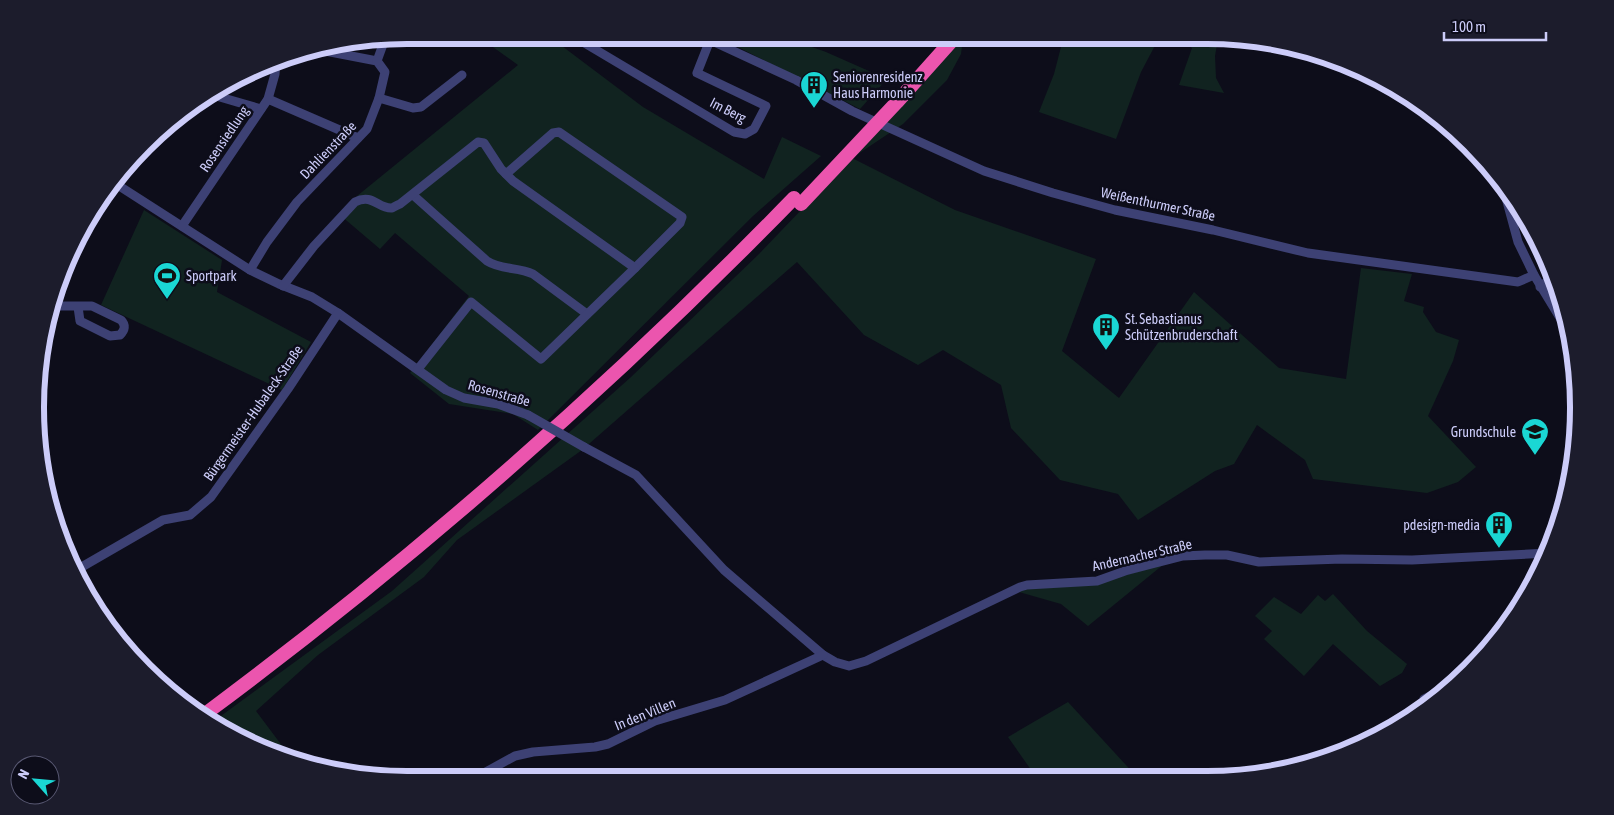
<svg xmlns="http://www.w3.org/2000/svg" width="1614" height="815" viewBox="0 0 1614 815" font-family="'Asap Condensed',sans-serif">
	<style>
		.green { fill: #112320 }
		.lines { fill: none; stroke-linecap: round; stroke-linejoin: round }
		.minor { stroke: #3d4174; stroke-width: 9 }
		.highway { stroke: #eb55ae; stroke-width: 14 }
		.minor-bridge { stroke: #3d4174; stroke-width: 9 }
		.highway-bridge { stroke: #eb55ae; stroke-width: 14 }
		.labels { text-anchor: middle; stroke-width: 5; stroke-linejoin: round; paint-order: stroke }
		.poi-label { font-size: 14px; fill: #ccccf9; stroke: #0d0d1a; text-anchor: start }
		.street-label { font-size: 14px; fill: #ccccf9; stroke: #0d0d1a }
		.rim { fill: none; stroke: #ccccf9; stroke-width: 6 }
	</style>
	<rect width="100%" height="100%" fill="#0d0d1a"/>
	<g class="green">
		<polygon points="476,35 553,35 554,40 643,107 764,179 782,137 821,156 753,216 538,430 513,414 449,404 410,373 469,296 395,233 380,249 340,215 357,196 518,65"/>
		<polygon points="714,35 778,35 826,52 887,79 860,109"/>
		<polygon points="1070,36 1160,36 1141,72 1116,139 1039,112 1054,74 1061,47"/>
		<polygon points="1177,36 1213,36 1218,39 1215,56 1216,78 1224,93 1179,85 1192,48"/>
		<polygon points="963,38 961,54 947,80 903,124 852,158 955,210 1096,259 1062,351 1119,398 1194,292 1279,368 1346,379 1361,268 1412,274 1404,301 1424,307 1423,312 1436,332 1459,340 1453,361 1428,416 1476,467 1458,482 1427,493 1313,479 1305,460 1257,425 1234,464 1215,471 1138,520 1118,494 1060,480 1011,428 1001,385 943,350 918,365 864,335 797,262 582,450 457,540 424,577 318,655 256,711 283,747 274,753 243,742 214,721 392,591 631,377 759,254 851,158"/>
		<polygon points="144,210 222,260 217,292 311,342 282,390 101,305"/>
		<polygon points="1164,564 1088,626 1061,604 1019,592 1029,587 1098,583"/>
		<polygon points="1333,594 1367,631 1407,664 1402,673 1380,686 1333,644 1304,676 1264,639 1272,631 1255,616 1274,597 1301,614 1318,595 1325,601"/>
		<polygon points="1068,702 1137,777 1036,777 1008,737"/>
		<polygon points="382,770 393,779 383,779 339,772"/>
	</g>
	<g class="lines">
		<g class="minor">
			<polyline points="571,35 734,132 745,134 754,129 766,106 697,73 710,40"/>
			<polyline points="699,35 796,80 852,111 984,171 1053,193 1115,210 1213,230 1308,253 1518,282 1534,275"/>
			<polyline points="320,50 377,61 385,72 379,98"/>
			<polyline points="377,61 385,39"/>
			<polyline points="213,95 261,109"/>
			<polyline points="268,99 358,138"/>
			<polyline points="506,174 553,133 559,132 682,217 680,223 635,268"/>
			<polyline points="113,182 250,270 279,284 312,297 338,313 446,390 464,398 498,404 528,415"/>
			<polyline points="1502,183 1518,242 1534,275 1571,336"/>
			<path d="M413,195l74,66c14,9 31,6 46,13l54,40"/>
			<polyline points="182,226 268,99 275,74 276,61"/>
			<polyline points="69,264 95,207"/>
			<polyline points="250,270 267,242 297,202 367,129 379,98 413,108 421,107 462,75"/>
			<path d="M283,286l31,-40 41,-44c18,-9 23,7 37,6 2,-1 5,-3 8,-4l78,-62 6,1 17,26 12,12 122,87 -94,91 -70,-57 -53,67"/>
			<polyline points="1540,287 1554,276"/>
			<path d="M53,306h39l29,14c5,5 4,10 -1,15l-10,1 -30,-15 -2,-14"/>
			<polyline points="584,447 636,475 724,570 823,655 835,662 849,666 866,661 1020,587 1027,585 1097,581 1125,571 1148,565 1183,556 1205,555 1227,555 1259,562 1342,559 1412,560 1548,553"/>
			<polyline points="73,572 163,520 190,515 211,497 288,389 338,313"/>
			<polyline points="1424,699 1448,687"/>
			<polyline points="473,779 515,756 533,752 595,747 608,744 655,721 725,700 823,655"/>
		</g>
		<path class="highway" d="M205,714c209,-155 407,-329 589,-516"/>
		<polyline class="minor-bridge" points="528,415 584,447"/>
		<polyline class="highway-bridge" points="801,204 897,102 956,36"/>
	</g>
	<defs>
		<symbol id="building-pin" viewBox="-11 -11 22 30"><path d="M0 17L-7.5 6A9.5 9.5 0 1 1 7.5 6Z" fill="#1ad7d4" stroke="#0d0d1a"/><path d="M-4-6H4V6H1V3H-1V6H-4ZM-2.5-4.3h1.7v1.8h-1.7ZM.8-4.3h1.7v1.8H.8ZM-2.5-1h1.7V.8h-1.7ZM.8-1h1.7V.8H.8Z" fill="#111"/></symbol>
		<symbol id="stadium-pin" viewBox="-11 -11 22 30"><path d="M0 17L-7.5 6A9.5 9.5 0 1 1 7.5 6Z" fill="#1ad7d4" stroke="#0d0d1a"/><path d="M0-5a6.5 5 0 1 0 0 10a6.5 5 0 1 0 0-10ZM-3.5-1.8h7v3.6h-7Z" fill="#111"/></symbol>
		<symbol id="school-pin" viewBox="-11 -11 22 30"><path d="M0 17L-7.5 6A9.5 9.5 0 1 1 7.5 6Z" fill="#1ad7d4" stroke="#0d0d1a"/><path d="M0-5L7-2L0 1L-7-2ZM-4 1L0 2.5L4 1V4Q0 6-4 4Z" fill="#111"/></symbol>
	</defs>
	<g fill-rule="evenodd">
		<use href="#building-pin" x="798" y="69" width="32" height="43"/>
		<use href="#stadium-pin" x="151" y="260" width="32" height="43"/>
		<use href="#building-pin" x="1090" y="311" width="32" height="43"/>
		<use href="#school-pin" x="1519" y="416" width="32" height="43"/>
		<use href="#building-pin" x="1483" y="509" width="32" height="43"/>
	</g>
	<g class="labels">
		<g class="poi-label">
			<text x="833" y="82">Seniorenresidenz<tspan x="833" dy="16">Haus Harmonie</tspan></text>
			<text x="186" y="281">Sportpark</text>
			<text x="1125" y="324">St. Sebastianus<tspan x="1125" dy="16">Schützenbruderschaft</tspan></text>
			<text x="1516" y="437" text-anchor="end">Grundschule</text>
			<text x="1480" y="530" text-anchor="end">pdesign-media</text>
		</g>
		<g class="street-label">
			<text transform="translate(728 110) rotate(27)" y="5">Im Berg</text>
			<text transform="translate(224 139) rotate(-56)" y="5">Rosensiedlung</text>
			<text transform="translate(328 150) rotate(-46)" y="5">Dahlienstraße</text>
			<text transform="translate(1158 204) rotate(12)" y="5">Weißenthurmer Straße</text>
			<text transform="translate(499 393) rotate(16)" y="5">Rosenstraße</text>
			<text transform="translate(253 413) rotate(-55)" y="5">Bürgermeister-Hubaleck-Straße</text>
			<text transform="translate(1142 555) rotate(-13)" y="5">Andernacher Straße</text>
			<text transform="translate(645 714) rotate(-22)" y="5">In den Villen</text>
		</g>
	</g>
	<path d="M0 0H1614V815H0ZM407 44H1207A363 363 0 0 1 1570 407V408A363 363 0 0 1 1207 771H407A363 363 0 0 1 44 408V407A363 363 0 0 1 407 44Z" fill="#1c1c2c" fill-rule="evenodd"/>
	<path class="rim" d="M407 44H1207A363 363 0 0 1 1570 407V408A363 363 0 0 1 1207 771H407A363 363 0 0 1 44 408V407A363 363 0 0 1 407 44Z"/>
	<g transform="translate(35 780) rotate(297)"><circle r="24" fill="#0d0d1a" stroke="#595973"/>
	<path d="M0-4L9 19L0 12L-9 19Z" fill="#1ad7d4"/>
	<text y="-8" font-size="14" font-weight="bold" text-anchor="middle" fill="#ccccf9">N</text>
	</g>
	<path d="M1444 32v8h102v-8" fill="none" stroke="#ccccf9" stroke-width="2.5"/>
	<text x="1452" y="32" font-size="15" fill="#ccccf9" stroke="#0d0d1a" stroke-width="4" paint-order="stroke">100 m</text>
</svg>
